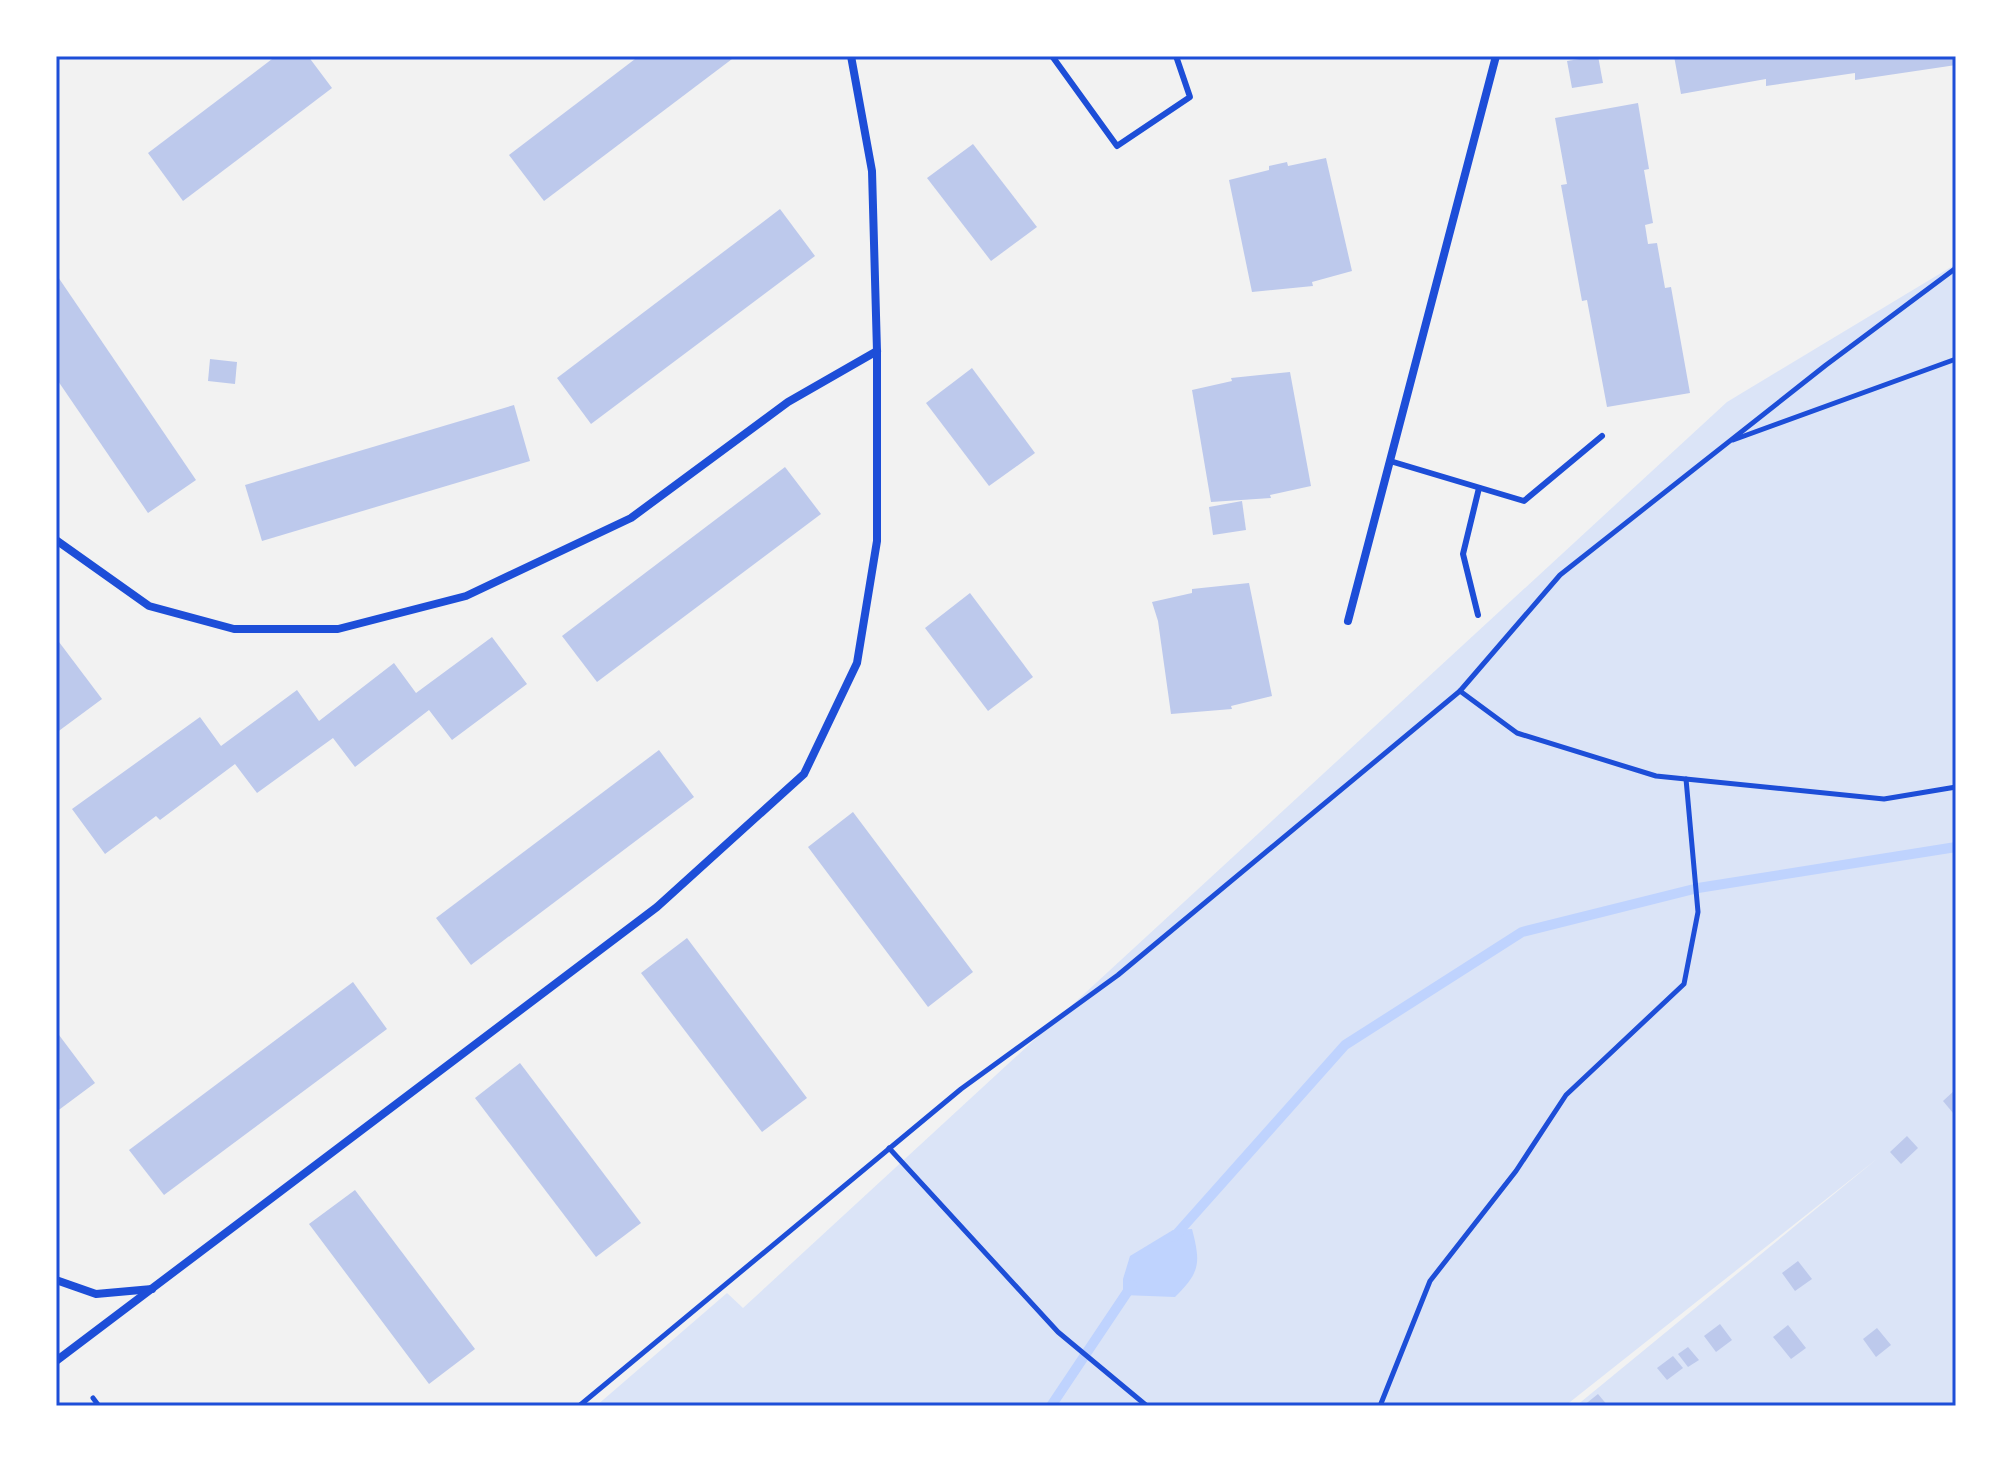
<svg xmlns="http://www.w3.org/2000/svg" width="2012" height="1462" viewBox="0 0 2012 1462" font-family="Mulish,sans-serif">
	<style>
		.green { fill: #dbe4f7 }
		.water { fill: #bfd3fe }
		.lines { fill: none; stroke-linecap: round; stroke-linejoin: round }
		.stream { stroke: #bfd3fe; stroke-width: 10 }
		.building { fill: #bdc9ec }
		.path { stroke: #1d4ed8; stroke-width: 5 }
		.service { stroke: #1d4ed8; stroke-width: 6 }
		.minor { stroke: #1d4ed8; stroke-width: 8 }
		.neatline { fill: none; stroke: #1d4ed8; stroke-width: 3 }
	</style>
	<rect width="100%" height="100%" fill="#f2f2f2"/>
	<polygon class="green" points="1956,264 1956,1406 1576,1406 1878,1158 1565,1406 596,1406 727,1293 743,1308 1727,402"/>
	<path class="water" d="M1192,1229c9,35 8,43 -17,68l-52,-2v-16l7,-23 43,-26z"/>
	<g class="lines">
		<g class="stream">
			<polyline points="1174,1237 1345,1045 1522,932 1698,888 1956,847"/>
			<polyline points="1051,1406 1132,1285"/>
		</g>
	</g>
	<g class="building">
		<polygon points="276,56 308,56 332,88 183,201 148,153"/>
		<polygon points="639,56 736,56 544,201 509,155"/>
		<polygon points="1598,56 1603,83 1572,88 1567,61"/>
		<polygon points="1674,56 1956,56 1956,65 1855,80 1855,73 1766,86 1766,79 1681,94"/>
		<polygon points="1638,103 1649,169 1644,170 1653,223 1645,225 1648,244 1657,243 1665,288 1671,287 1690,393 1607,407 1587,300 1582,301 1561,185 1567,184 1555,118"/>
		<polygon points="973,144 1037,227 991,261 927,178"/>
		<polygon points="1326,158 1352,271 1312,282 1313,286 1252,292 1229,180 1269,170 1269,166 1287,162 1288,166"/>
		<polygon points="780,209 815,256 591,424 557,378"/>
		<polygon points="56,274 196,480 148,513 56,378"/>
		<polygon points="210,359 237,362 235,384 208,381"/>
		<polygon points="972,368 1035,453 989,486 926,403"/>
		<polygon points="1290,372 1311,486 1270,495 1271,498 1211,502 1192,390 1232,381 1231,378"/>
		<polygon points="514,405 530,461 262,541 245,485"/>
		<polygon points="785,467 821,514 597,682 562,636"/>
		<polygon points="1242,501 1246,530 1213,535 1209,507"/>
		<polygon points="1249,583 1272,696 1231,706 1232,709 1171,714 1158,621 1152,602 1192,593 1192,589"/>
		<polygon points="970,593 1033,677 988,711 925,628"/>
		<polygon points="492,637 527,684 452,740 429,710 355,767 333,738 257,793 235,764 160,820 156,816 105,854 72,809 200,717 221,746 297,690 319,721 394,663 416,693"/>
		<polygon points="56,638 102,699 56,733"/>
		<polygon points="659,750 694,797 471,965 436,918"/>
		<polygon points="853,812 973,972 928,1007 808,847"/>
		<polygon points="687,938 807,1098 762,1132 641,973"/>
		<polygon points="353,982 387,1029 164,1195 129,1150"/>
		<polygon points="56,1031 95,1083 56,1112"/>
		<polygon points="520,1063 641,1223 596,1257 475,1098"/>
		<polygon points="1956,1089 1956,1110 1953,1113 1943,1101"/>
		<polygon points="1907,1136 1918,1148 1901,1164 1890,1152"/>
		<polygon points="355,1190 475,1349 429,1384 309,1224"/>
		<polygon points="1798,1261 1812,1279 1795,1291 1782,1273"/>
		<polygon points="1720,1324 1732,1340 1716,1352 1704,1336"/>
		<polygon points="1788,1325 1806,1348 1791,1359 1773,1337"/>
		<polygon points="1877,1328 1891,1345 1876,1357 1863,1339"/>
		<polygon points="1688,1347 1699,1360 1688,1367 1678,1354"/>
		<polygon points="1673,1356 1683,1368 1667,1380 1657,1368"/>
		<polygon points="1598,1394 1608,1406 1583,1406"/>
	</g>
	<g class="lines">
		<g class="path">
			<polyline points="1733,440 1956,359"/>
			<polyline points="1460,691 1517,733 1656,776 1884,799 1956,787"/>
			<polyline points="889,1148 1058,1332 1147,1406"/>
			<polyline points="93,1398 99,1406"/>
			<polyline points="579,1406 961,1089 1118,975 1460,691 1560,575 1826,365 1956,268"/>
			<polyline points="1380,1406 1430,1281 1516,1171 1566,1095 1684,984 1698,912 1686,779"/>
		</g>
		<g class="service">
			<polyline points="1052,56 1117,146 1190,97 1176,56"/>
			<polyline points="1390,461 1524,501 1602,436"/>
			<polyline points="1478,615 1463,554 1479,488"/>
		</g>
		<g class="minor">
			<polyline points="56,540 149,606 234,629 338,629 466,596 631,518 788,402 877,351"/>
			<polyline points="1348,621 1496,56"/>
			<polyline points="56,1280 96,1294 152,1289"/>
			<polyline points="56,1361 657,907 804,774 857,663 877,541 877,351 872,171 851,56"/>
		</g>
	</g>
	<rect width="2012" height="1462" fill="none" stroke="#ffffff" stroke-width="116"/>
	<rect x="58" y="58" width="1896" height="1346" class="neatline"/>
</svg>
